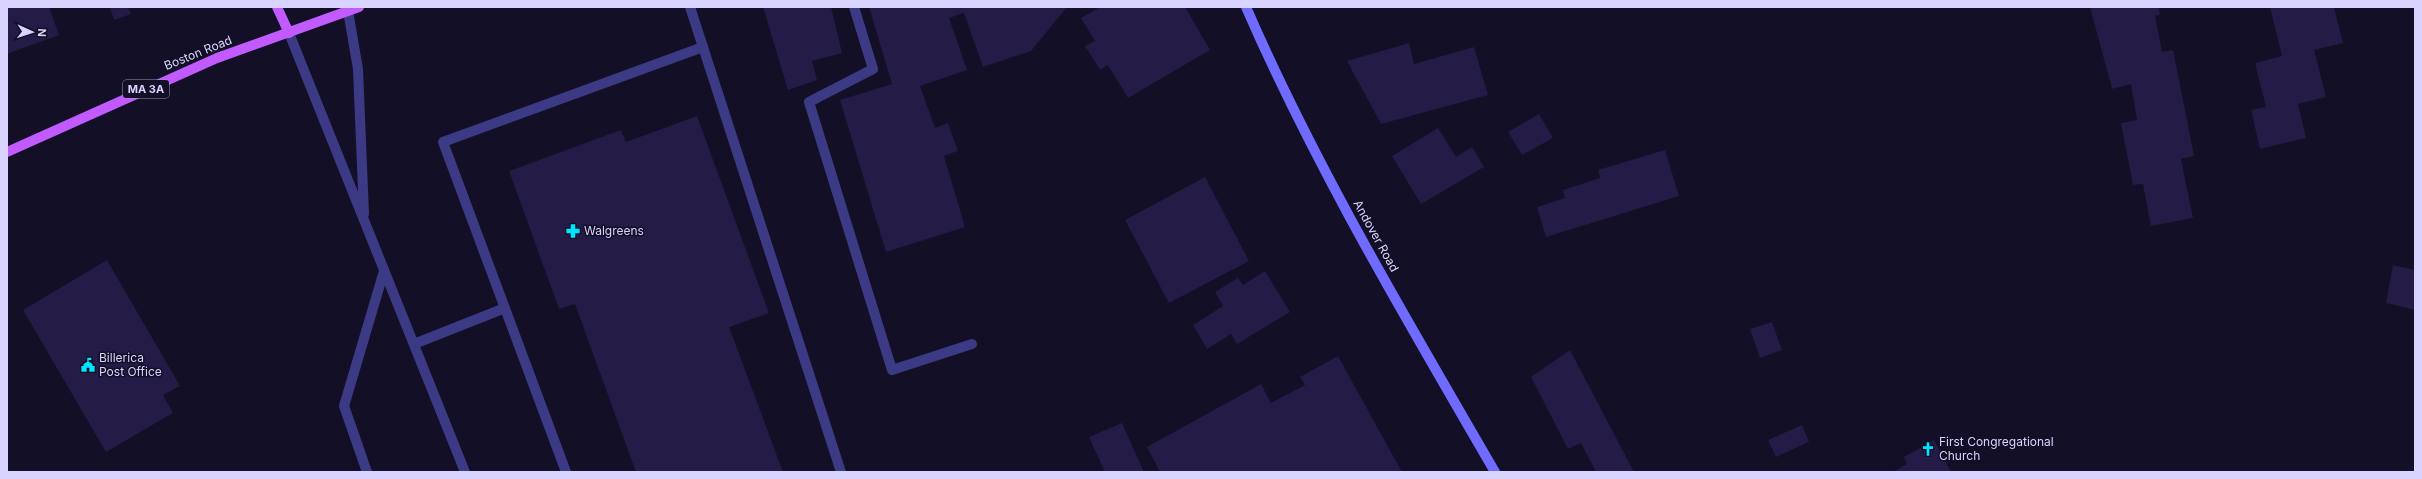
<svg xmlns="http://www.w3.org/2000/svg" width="2422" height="479" viewBox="0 0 2422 479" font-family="Inter,sans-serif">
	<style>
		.building { fill: #241b47 }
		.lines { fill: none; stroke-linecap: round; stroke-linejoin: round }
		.service { stroke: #3d3a85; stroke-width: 10 }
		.secondary { stroke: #6f6bff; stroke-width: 10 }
		.primary { stroke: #c25bff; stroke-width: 10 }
		.labels { text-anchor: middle; stroke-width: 3; stroke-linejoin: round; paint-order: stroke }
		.shield { fill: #130f26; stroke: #9e99be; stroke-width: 1 }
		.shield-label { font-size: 11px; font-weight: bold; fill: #d9d4ff }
		.street-label { font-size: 12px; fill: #d9d4ff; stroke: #130f26 }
		.poi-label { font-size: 12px; fill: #d9d4ff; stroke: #130f26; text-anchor: start }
	</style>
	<rect width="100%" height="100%" fill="#130f26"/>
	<g class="building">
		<polygon points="7,7 49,7 59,35 7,54"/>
		<polygon points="110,7 128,7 131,14 114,20"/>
		<polygon points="763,7 831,7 842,53 812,61 817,80 788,90"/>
		<polygon points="869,7 1067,7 1031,51 983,67 964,13 949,18 967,70 920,86 935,128 948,123 958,151 944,156 965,227 886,252 840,100 892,84"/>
		<polygon points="1100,7 1185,7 1210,50 1128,98 1108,65 1100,70 1085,46 1095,41 1081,18"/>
		<polygon points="2090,7 2159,7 2160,15 2155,16 2162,52 2173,50 2194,156 2181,159 2193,218 2151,226 2143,184 2133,185 2121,123 2137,120 2131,84 2112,89"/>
		<polygon points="2270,7 2334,7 2343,43 2314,50 2326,97 2298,104 2306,138 2260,149 2251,110 2266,107 2255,63 2282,56"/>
		<polygon points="1409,43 1414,64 1474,47 1488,95 1381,124 1347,61"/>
		<polygon points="1539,114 1553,138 1522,155 1508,132"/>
		<polygon points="697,116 769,313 729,327 783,472 636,472 575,304 559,309 509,171 621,130 626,142"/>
		<polygon points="1438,128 1456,157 1472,147 1484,167 1421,204 1392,156"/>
		<polygon points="1665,150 1679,196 1546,237 1537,207 1565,198 1563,190 1600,178 1598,170"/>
		<polygon points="1205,177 1249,261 1169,303 1125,220"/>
		<polygon points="107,260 180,386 163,395 173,413 106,452 23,310"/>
		<polygon points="2393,265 2415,270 2415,310 2386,303"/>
		<polygon points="1265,271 1290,312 1237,344 1231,334 1207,349 1193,325 1223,306 1215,292 1238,278 1243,285"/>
		<polygon points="1772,322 1782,350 1760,358 1750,329"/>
		<polygon points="1570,350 1634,472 1596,472 1581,443 1568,449 1531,377"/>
		<polygon points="1338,356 1402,472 1160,472 1147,447 1261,384 1271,403 1305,385 1300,377"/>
		<polygon points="1122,423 1144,472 1105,472 1089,437"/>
		<polygon points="1802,425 1809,442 1776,457 1768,440"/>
		<polygon points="1934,440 1951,472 1893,472 1907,464 1904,457"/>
	</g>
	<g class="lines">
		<g class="service">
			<polyline points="690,7 841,472"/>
			<polyline points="854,7 873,69 809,102 892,370 972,344"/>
			<polyline points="348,11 358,69 364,214"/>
			<polyline points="289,33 465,472"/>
			<polyline points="414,344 505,308"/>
			<polyline points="367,472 344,406 384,271"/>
			<polyline points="566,472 443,142 703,47"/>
		</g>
		<path class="secondary" d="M1246,7c70,161 161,313 249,465"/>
		<g class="primary">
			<polyline points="277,7 289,33"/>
			<polyline points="7,152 217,58 359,7"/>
		</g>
	</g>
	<defs>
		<symbol id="pharmacy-bare" viewBox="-9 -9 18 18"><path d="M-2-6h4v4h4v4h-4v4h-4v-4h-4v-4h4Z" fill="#00e5ff" stroke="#130f26" stroke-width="2.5" paint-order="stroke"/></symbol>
		<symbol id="civic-bare" viewBox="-9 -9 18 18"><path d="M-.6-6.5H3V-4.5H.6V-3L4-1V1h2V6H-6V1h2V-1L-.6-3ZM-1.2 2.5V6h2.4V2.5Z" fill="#00e5ff" stroke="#130f26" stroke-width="2.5" paint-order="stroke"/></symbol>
		<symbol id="church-bare" viewBox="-9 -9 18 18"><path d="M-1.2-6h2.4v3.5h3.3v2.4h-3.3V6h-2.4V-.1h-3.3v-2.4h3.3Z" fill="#00e5ff" stroke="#130f26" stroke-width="2.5" paint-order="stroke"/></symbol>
	</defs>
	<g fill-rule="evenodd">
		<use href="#pharmacy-bare" x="563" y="221" width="20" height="20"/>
		<use href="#civic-bare" x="78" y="355" width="20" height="20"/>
		<use href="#church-bare" x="1918" y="439" width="20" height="20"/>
	</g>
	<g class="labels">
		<rect class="shield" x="123" y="80" width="46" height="18" rx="3"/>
		<g class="shield-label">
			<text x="146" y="93">MA 3A</text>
		</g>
		<g class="street-label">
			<text transform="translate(198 53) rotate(-22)" y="4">Boston Road</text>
			<text transform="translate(1376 236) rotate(61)" y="4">Andover Road</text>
		</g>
		<g class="poi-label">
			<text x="584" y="235">Walgreens</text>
			<text x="99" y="362">Billerica<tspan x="99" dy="14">Post Office</tspan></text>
			<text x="1939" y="446">First Congregational<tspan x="1939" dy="14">Church</tspan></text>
		</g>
	</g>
	<rect width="2422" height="479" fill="none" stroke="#d9d4ff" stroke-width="16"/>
	<g transform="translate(32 32) rotate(93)" stroke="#130f26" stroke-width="3" paint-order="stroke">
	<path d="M0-3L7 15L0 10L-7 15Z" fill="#d9d4ff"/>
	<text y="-6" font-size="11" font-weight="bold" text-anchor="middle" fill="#d9d4ff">N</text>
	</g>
</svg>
